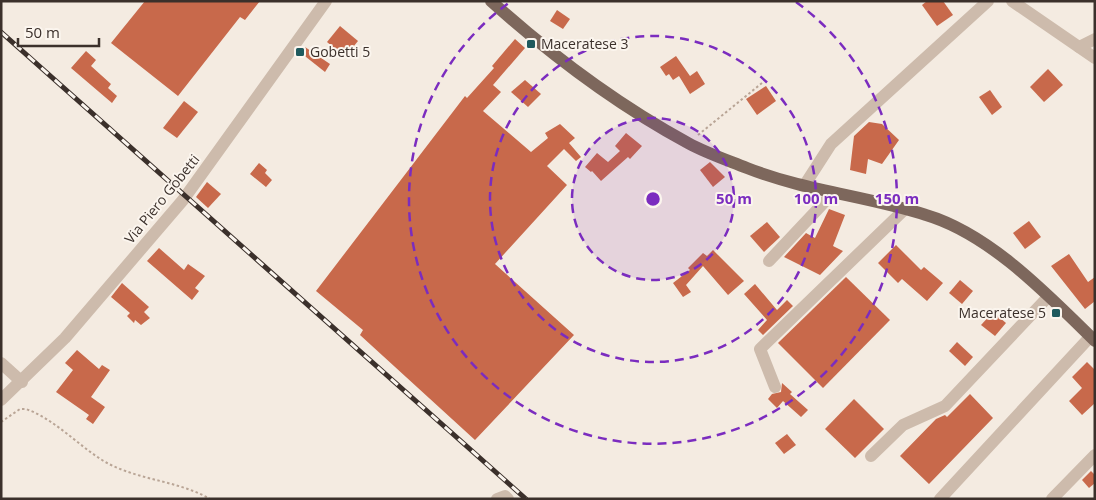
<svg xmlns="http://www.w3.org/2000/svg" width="1096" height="500" viewBox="0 0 1096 500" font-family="'Open Sans',sans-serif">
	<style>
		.building { fill: #c8694b }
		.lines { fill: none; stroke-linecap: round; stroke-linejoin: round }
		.path { stroke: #b9a596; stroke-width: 2; stroke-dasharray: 2.5 2.5; stroke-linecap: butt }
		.minor { stroke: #cdbbac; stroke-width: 12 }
		.major { stroke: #7d675c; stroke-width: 12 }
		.rail-casing { stroke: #3b302b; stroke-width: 5 }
		.rail { stroke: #fbf5ee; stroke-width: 3; stroke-dasharray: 9; stroke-linecap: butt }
		.ring { fill: none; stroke: #7b2cbf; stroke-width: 2.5; stroke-dasharray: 9 6 }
		.poi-dot { fill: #1f5a5e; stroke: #fbf5ee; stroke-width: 2 }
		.labels { text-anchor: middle; stroke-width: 4; stroke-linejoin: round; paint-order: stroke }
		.poi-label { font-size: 14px; fill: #3b302b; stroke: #fbf5ee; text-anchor: start }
		.street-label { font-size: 14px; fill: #3b302b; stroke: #fbf5ee }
		.centre { fill: #7b2cbf; stroke: #fbf5ee; stroke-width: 2.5 }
		.ring-label { font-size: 15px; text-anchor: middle; font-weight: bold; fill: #7b2cbf; stroke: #fbf5ee; stroke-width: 4; stroke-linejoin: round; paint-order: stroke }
	</style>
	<rect width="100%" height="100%" fill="#f4ebe1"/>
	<g class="building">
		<polygon points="145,1 260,1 245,20 240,17 178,96 111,43"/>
		<polygon points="927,1 943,1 953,15 937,26 922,5"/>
		<polygon points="557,10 570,19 563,29 550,21"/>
		<polygon points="340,26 358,41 345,57 327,42"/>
		<polygon points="515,39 525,48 493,85 501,92 483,111 531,152 548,138 545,133 560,124 575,138 569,143 581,157 576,161 564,149 547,166 567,185 495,264 574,335 475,440 360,335 363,330 316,291 465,96 467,98 494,68 492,66"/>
		<polygon points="305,47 330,64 325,72 301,53"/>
		<polygon points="86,51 96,60 91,66 111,84 108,88 117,96 112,103 71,68"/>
		<polygon points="676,56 690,76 697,71 705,84 690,94 679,76 673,80 669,74 666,76 660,67"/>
		<polygon points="1048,69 1063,85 1044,102 1030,87"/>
		<polygon points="525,80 541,94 528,107 511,92"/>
		<polygon points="766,86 776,101 757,115 746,99"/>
		<polygon points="990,90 1002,107 992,115 979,97"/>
		<polygon points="184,101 198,112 177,138 163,128"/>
		<polygon points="869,122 882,124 899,140 882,164 868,159 866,174 850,170 854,136"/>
		<polygon points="626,133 642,146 630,159 628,157 601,181 592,171 591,172 585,167 597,153 608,162 620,151 615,146"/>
		<polygon points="710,162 725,177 713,187 700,170"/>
		<polygon points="259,163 267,170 265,173 272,180 266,187 250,174"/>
		<polygon points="207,182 221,194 208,208 196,197"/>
		<polygon points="829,209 845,215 833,246 843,251 820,275 784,257 806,233 815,238"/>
		<polygon points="1029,221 1041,237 1025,249 1013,233"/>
		<polygon points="767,222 780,237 764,252 750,236"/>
		<polygon points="896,245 921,270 924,267 943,283 927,301 902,279 898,283 878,263"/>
		<polygon points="159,248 184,270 188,264 205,276 195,288 199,291 192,300 147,261"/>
		<polygon points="713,250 744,281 728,295 703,266 686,285 691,292 683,297 673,283 690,270 688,268 703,253 707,256"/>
		<polygon points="1069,254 1088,282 1095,277 1095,301 1085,309 1051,266"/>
		<polygon points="846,277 890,320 823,388 778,343"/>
		<polygon points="960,280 973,291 962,304 949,293"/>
		<polygon points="122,283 149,307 144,312 150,318 141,325 135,320 134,323 127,316 130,313 111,297"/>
		<polygon points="755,284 777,310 787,300 793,306 763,335 758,330 767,320 744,294"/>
		<polygon points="993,312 1006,323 995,336 981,325"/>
		<polygon points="957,342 973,357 965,366 949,351"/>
		<polygon points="77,350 99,369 102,365 110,370 91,397 105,407 93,424 86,419 89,415 56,392 73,370 65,363"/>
		<polygon points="1087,362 1095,370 1095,403 1082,415 1069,401 1082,388 1072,377"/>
		<polygon points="782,383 792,392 790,394 808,410 801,417 783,401 777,408 768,399 772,394 781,392"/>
		<polygon points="970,394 993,418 929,484 900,456 936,419 945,415 947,417"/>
		<polygon points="854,399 884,429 855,458 825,429"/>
		<polygon points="787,434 796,445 784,454 775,443"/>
		<polygon points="1091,471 1095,475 1095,483 1089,488 1082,480"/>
	</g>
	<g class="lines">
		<g class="path">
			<polyline points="698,135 762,83"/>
			<path d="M1,422l19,-13h6c31,11 55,40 83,55 34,17 70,17 101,35"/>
		</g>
		<g class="minor">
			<polyline points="1012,1 1095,58"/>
			<polyline points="1079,47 1095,39"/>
			<polyline points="804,186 831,144 988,1"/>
			<polyline points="769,261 832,194"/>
			<polyline points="1,363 22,382"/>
			<polyline points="775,387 760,349 905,209"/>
			<polyline points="1,400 65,338 183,200 326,1"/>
			<polyline points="871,456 903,425 945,406 1048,297"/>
			<polyline points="497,499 505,496 508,499"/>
			<polyline points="940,499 1090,337"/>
			<polyline points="1052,499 1095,455"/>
		</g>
		<path class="major" d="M491,1c59,53 127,104 197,142 18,10 39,17 59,25 58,23 120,28 179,47 64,19 122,80 169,126"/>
		<defs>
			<polyline id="rail" points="1,32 526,499"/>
		</defs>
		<use href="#rail" class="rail-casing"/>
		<use href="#rail" class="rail"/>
	</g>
	<circle cx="653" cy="199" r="81" fill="#7b2cbf" fill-opacity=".12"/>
	<g class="ring">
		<circle cx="653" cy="199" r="81"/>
		<circle cx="653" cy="199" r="163"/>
		<path d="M796 2A244 244 0 1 1 510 2"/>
	</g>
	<g class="poi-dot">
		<rect x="526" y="39" width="10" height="10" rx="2.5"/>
		<rect x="295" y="47" width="10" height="10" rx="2.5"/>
		<rect x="1051" y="308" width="10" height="10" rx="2.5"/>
	</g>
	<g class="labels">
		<g class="poi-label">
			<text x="541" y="49">Maceratese 3</text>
			<text x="310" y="57">Gobetti 5</text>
			<text x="1046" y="318" text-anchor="end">Maceratese 5</text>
		</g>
		<g class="street-label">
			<text transform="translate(162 199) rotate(-51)" y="5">Via Piero Gobetti</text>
		</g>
	</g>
	<circle cx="653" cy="199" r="8" class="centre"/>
	<g class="ring-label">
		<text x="734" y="204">50 m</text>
		<text x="816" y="204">100 m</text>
		<text x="897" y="204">150 m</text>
	</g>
	<rect width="1096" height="500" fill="none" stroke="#3b302b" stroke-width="5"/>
	<path d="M18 38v8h81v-8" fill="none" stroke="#3b302b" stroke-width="2.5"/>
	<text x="25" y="38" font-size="15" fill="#3b302b" stroke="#fbf5ee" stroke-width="4" paint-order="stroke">50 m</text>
</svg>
